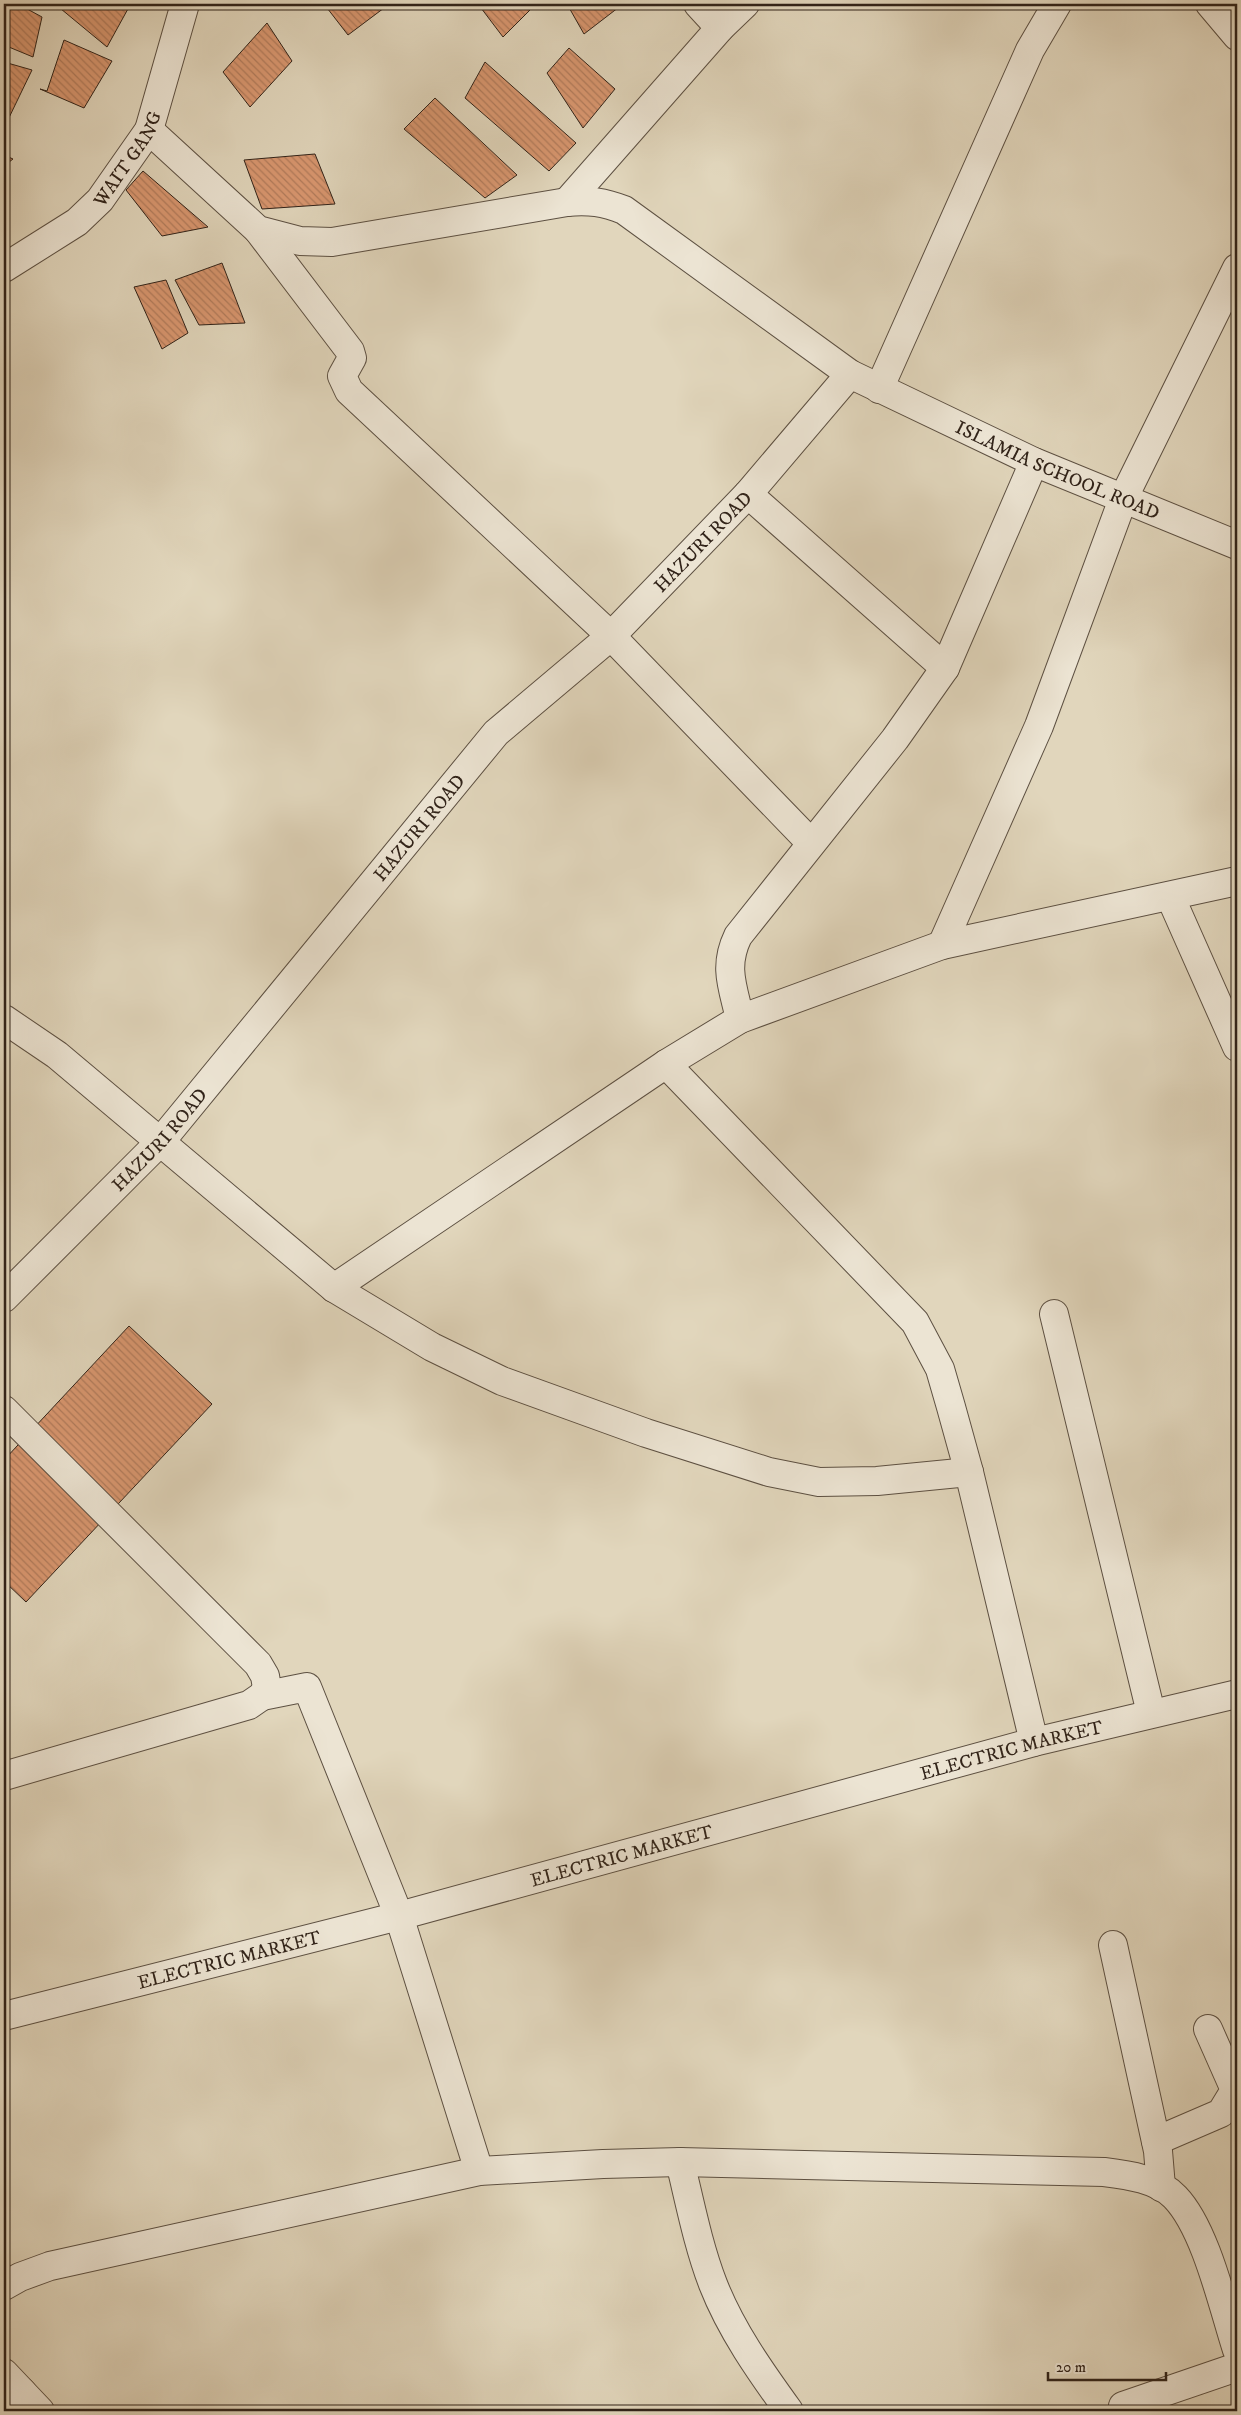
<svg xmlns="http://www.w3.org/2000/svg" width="1241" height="2415" viewBox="0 0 1241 2415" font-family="'IM FELL DW Pica',serif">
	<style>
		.building { fill: url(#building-back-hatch); stroke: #312319 }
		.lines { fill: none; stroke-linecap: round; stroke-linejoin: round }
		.minor-casing { stroke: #5d5042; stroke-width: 30 }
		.minor { stroke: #ece4d3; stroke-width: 28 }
		.labels { text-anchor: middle; stroke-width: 4.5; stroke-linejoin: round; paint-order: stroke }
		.street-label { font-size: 19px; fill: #312319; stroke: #ece4d3 }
	</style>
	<defs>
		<pattern id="building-back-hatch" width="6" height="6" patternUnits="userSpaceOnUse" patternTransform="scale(1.25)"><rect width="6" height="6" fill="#d99770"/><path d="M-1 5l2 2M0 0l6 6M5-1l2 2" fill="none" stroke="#b17b5b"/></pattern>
	</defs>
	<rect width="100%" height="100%" fill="#e1d6bc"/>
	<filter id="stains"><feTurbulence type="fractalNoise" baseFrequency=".004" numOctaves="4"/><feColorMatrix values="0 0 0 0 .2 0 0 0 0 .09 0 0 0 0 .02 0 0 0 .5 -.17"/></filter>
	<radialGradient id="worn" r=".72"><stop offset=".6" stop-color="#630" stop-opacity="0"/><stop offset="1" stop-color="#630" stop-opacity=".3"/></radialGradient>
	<g class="building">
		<polygon points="4,4 18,4 42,17 33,57 4,45"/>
		<polygon points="55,4 124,4 129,7 107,47"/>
		<polygon points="324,4 380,4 384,8 348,35"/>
		<polygon points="478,4 536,4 503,37"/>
		<polygon points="567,4 623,4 584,34"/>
		<polygon points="267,23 292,61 250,107 223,72"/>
		<polygon points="64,40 112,61 84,108 40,89 47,91"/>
		<polygon points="569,48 615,89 583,128 547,73"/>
		<polygon points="4,62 32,70 4,128"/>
		<polygon points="485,62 576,143 549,171 465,98"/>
		<polygon points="435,98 517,175 485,198 404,129"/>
		<polygon points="315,154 335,204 262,209 244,160"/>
		<polygon points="4,155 13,159 4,166"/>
		<polygon points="143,171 208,227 162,236 126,190"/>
		<polygon points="222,263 245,323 199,325 175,280"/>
		<polygon points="166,280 188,333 162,349 134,287"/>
		<polygon points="129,1326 212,1404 26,1602 4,1581 4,1460"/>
	</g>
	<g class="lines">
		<defs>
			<g id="minor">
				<polyline points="698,4 720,28"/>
				<polyline points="1210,4 1237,36"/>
				<path id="s1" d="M149,130l109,100 42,11 32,1 235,-40c22,-2 37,0 57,8l226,164 184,88 203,83"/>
				<polyline points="567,202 720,28 745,4"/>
				<polyline points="258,230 350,351 352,358 342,376 349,391 611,636 811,843"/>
				<path id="s2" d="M4,268l73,-46 23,-22 49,-70 36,-126"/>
				<polyline points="879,389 1030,50 1057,4"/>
				<polyline points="748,494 945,668"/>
				<polyline points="1170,896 1237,1047"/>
				<polyline points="942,945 1039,726 1123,499 1237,268"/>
				<polyline points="4,1019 57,1055 334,1288 432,1347 502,1381 646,1433 769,1472 819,1482 877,1481 969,1472"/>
				<path d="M740,1019c-7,-32 -17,-52 -2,-83l157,-197 50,-71 89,-206"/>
				<polyline points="666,1064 915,1322 940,1369 951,1407 969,1472 1034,1742"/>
				<polyline points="334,1288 666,1064 740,1019 942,945 1237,881"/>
				<path id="s3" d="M4,1298l157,-157 335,-408 115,-97 137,-142 102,-120"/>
				<polyline points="1054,1314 1151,1713"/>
				<polyline points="4,1410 258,1664 265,1676 267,1688 262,1696 249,1705 4,1776"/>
				<polyline points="262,1696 307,1687 399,1916 479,2171"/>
				<polyline points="1113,1945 1158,2151 1161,2187"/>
				<path id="s4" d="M4,2016l395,-100 635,-174 203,-48"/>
				<polyline points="1156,2141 1221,2113 1235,2090 1208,2029"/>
				<path d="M680,2162c10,41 18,83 33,122 18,46 47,87 76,127"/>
				<path d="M4,2286l16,-9 30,-11 429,-95 124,-7 77,-2 424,10c24,3 54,7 71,25 31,32 48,110 62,153"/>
				<polyline points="4,2373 40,2411"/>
				<polyline points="1123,2406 1237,2367"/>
				<polyline points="4,2407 22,2392"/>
			</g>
		</defs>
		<use href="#minor" class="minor-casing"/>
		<use href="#minor" class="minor"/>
	</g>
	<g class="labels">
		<g class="street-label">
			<text dy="7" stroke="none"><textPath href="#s2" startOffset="168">WAIT GANG</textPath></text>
			<text dy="7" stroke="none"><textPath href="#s1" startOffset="1028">ISLAMIA SCHOOL ROAD</textPath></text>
			<text dy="7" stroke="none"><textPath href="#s3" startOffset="1032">HAZURI ROAD</textPath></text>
			<text dy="7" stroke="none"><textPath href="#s3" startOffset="628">HAZURI ROAD</textPath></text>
			<text dy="7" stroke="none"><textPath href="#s3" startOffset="222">HAZURI ROAD</textPath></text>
			<text dy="7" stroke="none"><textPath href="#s4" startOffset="1042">ELECTRIC MARKET</textPath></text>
			<text dy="7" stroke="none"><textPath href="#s4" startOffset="638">ELECTRIC MARKET</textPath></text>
			<text dy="7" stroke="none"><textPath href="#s4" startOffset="232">ELECTRIC MARKET</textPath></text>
		</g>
	</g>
	<rect width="1241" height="2415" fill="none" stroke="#e1d6bc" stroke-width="20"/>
	<rect x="5" y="5" width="1231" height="2405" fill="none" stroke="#312319" stroke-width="2.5"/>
	<rect x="10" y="10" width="1221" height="2395" fill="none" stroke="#312319"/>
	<path d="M1048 2372v8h118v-8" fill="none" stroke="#312319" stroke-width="2.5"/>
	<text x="1056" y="2372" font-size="15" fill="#312319" stroke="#ece4d3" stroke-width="4" paint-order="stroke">20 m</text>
	<rect width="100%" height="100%" filter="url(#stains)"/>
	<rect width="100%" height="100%" fill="url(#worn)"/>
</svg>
